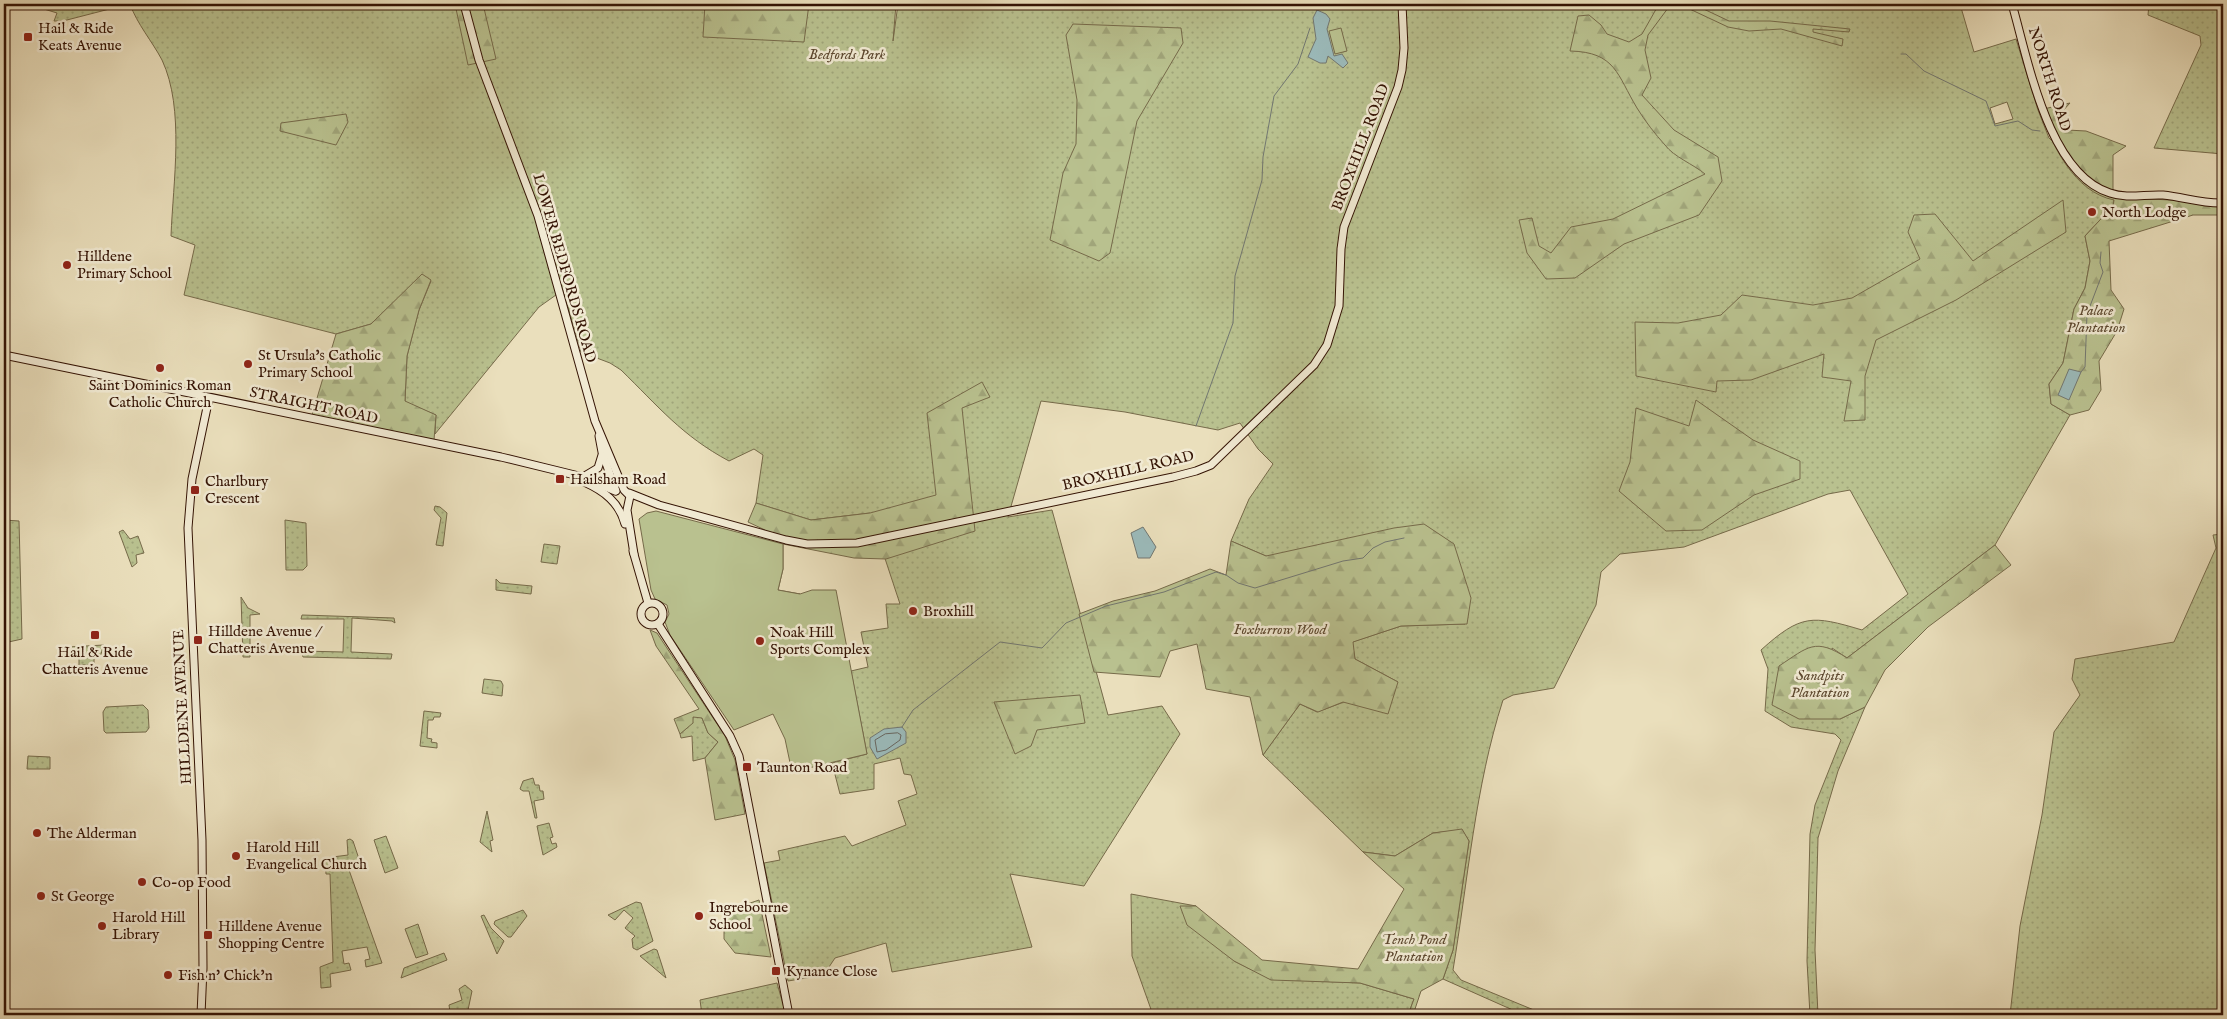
<svg xmlns="http://www.w3.org/2000/svg" width="2227" height="1019" viewBox="0 0 2227 1019" font-family="'IM FELL English',serif">
	<style>
		.green { fill: url(#green-dots); stroke: #766a4a; fill-rule: evenodd }
		.forest { fill: url(#forest-firs); stroke: #766a4a }
		.pitch { fill: #b9c18f; stroke: #766a4a }
		.water { fill: #9bbaba; stroke: #727771 }
		.lines { fill: none; stroke-linecap: round; stroke-linejoin: round }
		.shore { stroke: #68665f; stroke-width: 1 }
		.stream { stroke: #727771; stroke-width: 1 }
		.secondary-casing { stroke: #341304; stroke-width: 9 }
		.secondary { stroke: #f1ead3; stroke-width: 7 }
		.poi-dot { fill: #8f2418; stroke: #f1ead3; stroke-width: 2 }
		.labels { text-anchor: middle; stroke-width: 5; stroke-linejoin: round; paint-order: stroke }
		.poi-label { font-size: 15px; fill: #341304; stroke: #f1ead3; text-anchor: start }
		.park-label { font-size: 15px; font-style: italic; fill: #5c472e; stroke: #f1ead3 }
		.street-label { font-size: 15px; fill: #341304; stroke: #f1ead3 }
	</style>
	<defs>
		<pattern id="green-dots" width="8" height="8" patternUnits="userSpaceOnUse" patternTransform="scale(1.25)"><rect width="8" height="8" fill="#b9c18f"/><path d="M2 2h.1M6 6h.1" fill="none" stroke="#a0a57a" stroke-width="1.8" stroke-linecap="round"/></pattern>
		<pattern id="forest-firs" width="22" height="20" patternUnits="userSpaceOnUse" patternTransform="scale(1.25)"><rect width="22" height="20" fill="#b9c18f"/><path d="M5 1l3.5 6h-7zM16 11l3.5 6h-7z" fill="#a0a57a"/></pattern>
	</defs>
	<rect width="100%" height="100%" fill="#eadfbc"/>
	<filter id="stains"><feTurbulence type="fractalNoise" baseFrequency=".004" numOctaves="4"/><feColorMatrix values="0 0 0 0 .2 0 0 0 0 .09 0 0 0 0 .02 0 0 0 .5 -.17"/></filter>
	<radialGradient id="worn" r=".72"><stop offset=".6" stop-color="#630" stop-opacity="0"/><stop offset="1" stop-color="#630" stop-opacity=".3"/></radialGradient>
	<g class="green">
		<polygon points="45,4 129,4 63,21 54,21 57,13 44,9"/>
		<path d="M130,4h766l-3,37 5,-37h1062l14,48 42,-13 22,71 11,28 65,62 -1,6 -28,30 5,25 -5,27 -11,21 -11,54 -14,21 2,20 19,11 -75,130 -148,113 -15,-10 8,71 25,-12 -27,64 -20,67 -3,112 3,65h-8l-3,-54 3,-127 5,-29 26,-65 -6,-6 -44,-7 -26,-16 3,-42 -7,-19c40,-36 51,-35 101,-20l46,-36 -58,-104 -22,4 -144,53 -64,7 -19,18 -5,33 -42,83 -41,7 -10,5c-28,87 -35,180 -50,270l8,10 85,35h-22l-81,-36 10,-29 16,-109 -7,-11 -29,3 -38,23 -32,-4 -100,-97 37,-51 17,8 81,-30 -43,-23 -3,-17 49,-16 64,-2 -199,-68 -35,-15 18,-42 24,-35 -15,-15 -18,-26 -22,7 -93,-18 -84,-11 -33,116 44,-7 56,205 54,-9 18,28 -96,152 -74,-12 22,73 -140,25 -6,-29 -51,15 -8,12 -15,7 -24,4 -24,-118 16,-3 -2,-9 67,-15 7,10 54,-21 -8,-24 19,-7 -6,-19 -7,-1 -4,-16 -26,6v25l-34,5 -8,-31 35,-9 -16,-83 17,-4 -7,-35 27,-4 -2,-24h14l-30,-91 -59,7 -55,-17 7,-48 -9,-6 -25,12c-47,-25 -71,-55 -108,-91l-11,-7 -29,-11 -18,-62 -24,17 -104,127 1,-19 -31,-13 2,-46 12,-46 12,-29 -9,-6 -51,49 -35,10 -152,-39 11,-50 -24,-9c2,-54 14,-127 -9,-176 -10,-19 -25,-36 -32,-56zM2007,102l6,17 -18,5 -5,-16z"/>
		<polygon points="2149,4 2223,4 2223,154 2154,148 2201,45 2200,36 2148,15"/>
		<polygon points="435,506 440,507 447,513 443,546 436,545 441,518 434,510"/>
		<polygon points="4,520 19,521 22,639 4,643"/>
		<polygon points="285,520 306,523 307,566 303,570 286,570"/>
		<polygon points="123,530 130,539 138,536 144,553 136,555 137,563 132,567 119,532"/>
		<polygon points="2223,534 2223,1015 2010,1015 2020,926 2042,815 2054,732 2080,695 2072,679 2075,659 2174,642 2216,548 2213,535"/>
		<polygon points="544,544 560,546 557,564 541,562"/>
		<polygon points="496,579 500,583 532,586 531,594 496,590"/>
		<polygon points="241,597 248,608 260,614 250,615 250,657 243,657"/>
		<polygon points="302,615 394,618 395,623 392,621 352,618 351,652 392,654 391,659 303,657 301,651 343,652 344,619 301,619"/>
		<polygon points="104,645 100,657 94,657 94,665 79,665 79,658 72,658 68,655 68,647"/>
		<polygon points="484,679 501,681 503,685 502,696 482,693"/>
		<polygon points="143,705 148,710 149,728 146,732 106,733 104,731 103,712 106,707"/>
		<polygon points="424,711 441,713 440,717 434,717 433,720 428,720 427,738 432,739 431,742 437,743 437,748 420,746"/>
		<polygon points="696,716 702,718 708,733 718,742 705,758 693,761 692,736 681,738 680,734 692,723 693,717"/>
		<polygon points="28,756 50,757 50,769 27,769"/>
		<polygon points="533,778 535,785 539,785 540,791 543,791 544,799 534,801 537,818 535,818 529,791 523,791 520,789 523,781"/>
		<polygon points="487,811 493,840 490,841 492,852 480,842"/>
		<polygon points="549,823 553,837 550,838 552,844 556,843 557,847 543,855 537,826"/>
		<polygon points="386,836 398,868 385,873 374,840"/>
		<polygon points="350,839 353,841 361,865 349,870 382,963 366,967 365,960 370,959 367,947 342,951 344,964 349,963 351,970 330,974 331,987 321,988 320,967 333,962 330,874 326,874 325,858 348,855 347,840"/>
		<polygon points="1131,894 1196,906 1180,907 1234,961 1271,979 1360,983 1414,999 1408,1015 1153,1015 1132,956"/>
		<polygon points="636,902 641,903 653,941 637,950 633,948 632,939 635,936 625,928 633,918 624,910 615,920 608,915"/>
		<polygon points="523,910 527,916 511,937 508,937 494,924 495,921"/>
		<polygon points="484,915 491,928 504,941 497,954 481,916"/>
		<polygon points="418,924 428,954 416,958 405,929"/>
		<polygon points="654,949 657,950 666,978 640,956"/>
		<polygon points="444,953 447,960 401,978 404,968"/>
		<polygon points="777,983 786,1015 702,1015 700,1000"/>
		<polygon points="465,985 472,991 468,1010 464,1013 450,1012 449,1005 462,1000 459,989"/>
	</g>
	<g class="forest">
		<polygon points="455,4 483,4 496,59 468,65"/>
		<polygon points="705,4 809,4 804,42 703,37"/>
		<path d="M1659,4h12l-23,31 -3,15 6,28 -9,17 32,35 44,27 4,24 -23,34 -75,29 -49,34 -29,1 -19,-26 -8,-33 13,-2 7,28 12,7 20,-26 42,-8 92,-45c-12,-10 -31,-17 -40,-29 -10,-11 -20,-24 -28,-37 -20,-33 -21,-56 -67,-57l8,-35 11,-1 12,10 6,9 22,8 13,-8z"/>
		<polygon points="1679,4 1693,4 1729,21 1770,21 1850,29 1849,32 1813,29 1813,32 1843,39 1842,46 1781,29 1749,31 1728,27"/>
		<polygon points="1073,24 1181,28 1183,43 1137,121 1110,253 1099,261 1050,240 1063,173 1076,144 1077,100 1066,35"/>
		<path d="M2070,103l-10,11 7,16 19,1 40,15 -13,9v34l3,8 107,6v12h-30l-84,26 2,49 13,19 -7,22 -18,30 2,29 -12,20 -19,5 -19,-11 -2,-20 14,-21 11,-54 11,-21 5,-27 -5,-25 28,-30 1,-6c-40,-8 -62,-55 -75,-90z"/>
		<polygon points="346,114 348,122 336,145 280,131 281,123"/>
		<polygon points="2063,200 2066,232 1956,300 1876,340 1865,376 1865,420 1844,421 1851,381 1822,377 1824,354 1751,380 1717,381 1716,392 1636,376 1635,322 1678,323 1721,315 1742,295 1813,305 1852,298 1920,259 1908,232 1914,215 1935,214 1973,261"/>
		<polygon points="422,274 431,280 419,310 407,356 405,401 436,415 434,440 312,415 336,334 371,324"/>
		<polygon points="982,382 990,397 962,408 975,531 886,559 854,558 783,544 783,569 778,590 800,594 746,592 765,530 748,522 756,503 811,520 870,513 936,495 927,413"/>
		<polygon points="1696,400 1753,440 1800,461 1800,479 1754,495 1702,530 1666,531 1619,491 1630,462 1636,408 1689,426"/>
		<polygon points="1424,524 1454,544 1471,598 1467,624 1401,626 1353,642 1355,659 1398,682 1388,714 1343,702 1318,712 1300,704 1263,755 1250,697 1206,689 1197,644 1170,651 1160,677 1094,672 1079,614 1113,601 1155,591 1210,569 1226,575 1231,541 1266,556 1394,528"/>
		<path d="M1995,545l16,20 -83,62 -43,43 -20,37 -25,12h-41l-27,-14 7,-39c29,-19 36,-29 68,-8z"/>
		<polygon points="650,630 657,633 725,736 735,760 745,814 715,820 705,758 718,742 708,733 702,718 693,717 693,723 680,734 674,719 699,709 656,646"/>
		<polygon points="1080,695 1085,723 1037,730 1031,746 1015,754 994,702"/>
		<polygon points="1462,829 1469,841 1453,950 1443,979 1421,991 1413,1015 1408,1015 1414,999 1360,983 1271,980 1234,961 1187,925 1180,906 1196,906 1262,960 1358,969 1404,889 1363,852 1395,856 1433,833"/>
		<polygon points="759,900 771,957 735,953 724,939 724,912"/>
	</g>
	<g class="pitch">
		<polygon points="1341,28 1347,51 1335,54 1329,31"/>
		<polygon points="656,511 783,544 783,569 778,590 800,594 812,590 836,590 867,754 792,772 785,739 773,714 734,730 670,635 665,622 669,614 667,605 655,599 651,590 639,519 647,513"/>
	</g>
	<g class="water">
		<polygon points="1317,10 1326,14 1330,19 1327,29 1334,56 1342,54 1348,63 1343,68 1328,56 1326,63 1320,63 1308,57 1316,39 1313,18"/>
		<polygon points="2069,369 2081,372 2069,400 2058,395"/>
		<polygon points="1143,527 1156,547 1150,558 1138,558 1131,533"/>
		<polygon points="902,727 906,732 906,743 877,759 870,747 870,738 884,729"/>
	</g>
	<g class="lines">
		<polygon class="shore" points="898,733 901,735 900,740 886,750 877,752 875,740 885,734"/>
		<g class="stream">
			<polyline points="1901,54 1906,54 1924,71 1986,101 1995,126 2018,121 2032,130 2040,131"/>
			<polyline points="2081,372 2085,367 2087,314 2103,272 2100,263 2101,252"/>
			<polyline points="1196,426 1233,323 1235,276 1262,180 1263,157 1274,96 1298,64 1310,28"/>
			<polyline points="902,727 913,710 1000,642 1042,648 1066,623 1106,606 1164,592 1216,572 1226,575 1238,583 1255,588 1343,561 1363,558 1373,548 1385,542 1404,538"/>
		</g>
		<defs>
			<g id="secondary">
				<polyline points="464,4 479,60 538,216 595,421 624,490 630,496 627,510 634,554"/>
				<path d="M2012,4c16,55 36,170 98,189 17,6 35,1 53,2 21,2 39,9 60,8"/>
				<polyline points="4,355 501,457 583,477 615,491"/>
				<polyline points="599,436 602,452 616,491"/>
				<polyline points="583,477 598,468 602,455"/>
				<path d="M584,482c20,9 35,20 41,42"/>
				<polyline points="629,493 659,505 786,540 807,544 857,543 1173,477 1196,471 1211,465 1314,365 1327,345 1339,306 1341,249 1344,227 1398,87 1402,70 1404,48 1402,4"/>
				<polyline points="633,551 648,603"/>
				<circle cx="652" cy="614" r="11"/>
				<polyline points="658,624 730,736 739,756 789,1015"/>
				<polyline points="201,1015 203,968 202,840 188,528 192,479 209,398"/>
			</g>
		</defs>
		<use href="#secondary" class="secondary-casing"/>
		<use href="#secondary" class="secondary"/>
	</g>
	<g class="poi-dot">
		<rect x="23" y="32" width="10" height="10" rx="2.5"/>
		<circle cx="2092" cy="212" r="5"/>
		<circle cx="67" cy="265" r="5"/>
		<circle cx="248" cy="364" r="5"/>
		<circle cx="160" cy="368" r="5"/>
		<rect x="555" y="474" width="10" height="10" rx="2.5"/>
		<rect x="190" y="485" width="10" height="10" rx="2.5"/>
		<circle cx="913" cy="611" r="5"/>
		<rect x="90" y="630" width="10" height="10" rx="2.5"/>
		<rect x="193" y="635" width="10" height="10" rx="2.5"/>
		<circle cx="760" cy="641" r="5"/>
		<rect x="742" y="762" width="10" height="10" rx="2.5"/>
		<circle cx="37" cy="833" r="5"/>
		<circle cx="236" cy="856" r="5"/>
		<circle cx="142" cy="882" r="5"/>
		<circle cx="41" cy="896" r="5"/>
		<circle cx="699" cy="916" r="5"/>
		<circle cx="102" cy="926" r="5"/>
		<rect x="203" y="930" width="10" height="10" rx="2.5"/>
		<rect x="771" y="966" width="10" height="10" rx="2.5"/>
		<circle cx="168" cy="975" r="5"/>
	</g>
	<g class="labels">
		<g class="poi-label">
			<text x="38" y="33">Hail &amp; Ride<tspan x="38" dy="17">Keats Avenue</tspan></text>
			<text x="2102" y="217">North Lodge</text>
			<text x="77" y="261">Hilldene<tspan x="77" dy="17">Primary School</tspan></text>
			<text x="258" y="360">St Ursula's Catholic<tspan x="258" dy="17">Primary School</tspan></text>
			<text x="160" y="390" text-anchor="middle">Saint Dominics Roman<tspan x="160" dy="17">Catholic Church</tspan></text>
			<text x="570" y="484">Hailsham Road</text>
			<text x="205" y="486">Charlbury<tspan x="205" dy="17">Crescent</tspan></text>
			<text x="923" y="616">Broxhill</text>
			<text x="208" y="636">Hilldene Avenue /<tspan x="208" dy="17">Chatteris Avenue</tspan></text>
			<text x="770" y="637">Noak Hill<tspan x="770" dy="17">Sports Complex</tspan></text>
			<text x="95" y="657" text-anchor="middle">Hail &amp; Ride<tspan x="95" dy="17">Chatteris Avenue</tspan></text>
			<text x="757" y="772">Taunton Road</text>
			<text x="47" y="838">The Alderman</text>
			<text x="246" y="852">Harold Hill<tspan x="246" dy="17">Evangelical Church</tspan></text>
			<text x="152" y="887">Co-op Food</text>
			<text x="51" y="901">St George</text>
			<text x="709" y="912">Ingrebourne<tspan x="709" dy="17">School</tspan></text>
			<text x="112" y="922">Harold Hill<tspan x="112" dy="17">Library</tspan></text>
			<text x="218" y="931">Hilldene Avenue<tspan x="218" dy="17">Shopping Centre</tspan></text>
			<text x="786" y="976">Kynance Close</text>
			<text x="178" y="980">Fish n' Chick'n</text>
		</g>
		<g class="park-label">
			<text x="847" y="59">Bedfords Park</text>
			<text x="2096" y="315">Palace<tspan x="2096" dy="17">Plantation</tspan></text>
			<text x="1280" y="634">Foxburrow Wood</text>
			<text x="1820" y="680">Sandpits<tspan x="1820" dy="17">Plantation</tspan></text>
			<text x="1414" y="944">Tench Pond<tspan x="1414" dy="17">Plantation</tspan></text>
		</g>
		<g class="street-label">
			<text transform="translate(2050 79) rotate(72)" y="5">NORTH ROAD</text>
			<text transform="translate(1360 147) rotate(-69)" y="5">BROXHILL ROAD</text>
			<text transform="translate(565 268) rotate(74)" y="5">LOWER BEDFORDS ROAD</text>
			<text transform="translate(314 405) rotate(12)" y="5">STRAIGHT ROAD</text>
			<text transform="translate(1128 470) rotate(-13)" y="5">BROXHILL ROAD</text>
			<text transform="translate(182 707) rotate(-93)" y="5">HILLDENE AVENUE</text>
		</g>
	</g>
	<rect width="2227" height="1019" fill="none" stroke="#eadfbc" stroke-width="20"/>
	<rect x="5" y="5" width="2217" height="1009" fill="none" stroke="#341304" stroke-width="2.5"/>
	<rect x="10" y="10" width="2207" height="999" fill="none" stroke="#341304"/>
	<rect width="100%" height="100%" filter="url(#stains)"/>
	<rect width="100%" height="100%" fill="url(#worn)"/>
</svg>
